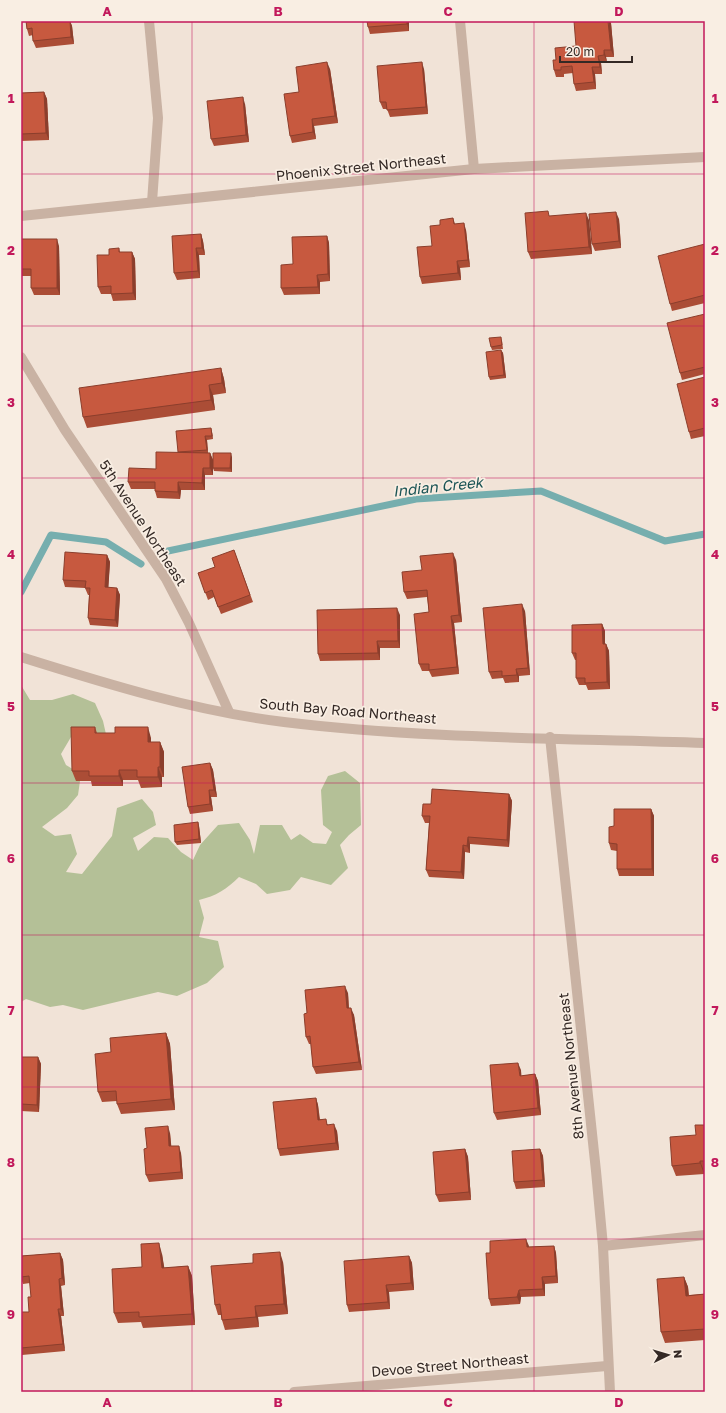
<svg xmlns="http://www.w3.org/2000/svg" width="726" height="1413" viewBox="0 0 726 1413" font-family="'Golos Text',sans-serif">
	<style>
		.green { fill: #b4c097 }
		.lines { fill: none; stroke-linecap: round; stroke-linejoin: round }
		.stream { stroke: #76aeae; stroke-width: 7 }
		.minor { stroke: #c9b2a3; stroke-width: 10 }
		.tertiary { stroke: #c9b2a3; stroke-width: 10 }
		.wall { fill: #ab4d36 }
		.shaded-wall { fill: #8b3e2c }
		.building { fill: #c7593f; stroke: #8b3e2c }
		.grid { fill: none; stroke: #c2185b; stroke-width: 1; stroke-opacity: 0.55 }
		.labels { text-anchor: middle; stroke-width: 3.5; stroke-linejoin: round; paint-order: stroke }
		.street-label { font-size: 14px; fill: #342925; stroke: #f9eee3 }
		.water-label { font-size: 15px; font-style: italic; fill: #1b5455; stroke: #f9eee3 }
		.neatline { fill: none; stroke: #c2185b; stroke-width: 1.5 }
		.grid-label { font-size: 13px; text-anchor: middle; font-weight: bold; fill: #c2185b }
	</style>
	<rect width="100%" height="100%" fill="#f1e3d7"/>
	<path class="green" d="M21,685l9,15h22l21,-6 22,9 8,18 5,22 -37,-6 -10,17 5,11 15,9 -3,21 -11,13 -25,19 13,9 16,-2 6,20 -11,18 16,2 30,-38 5,-28 25,-9 11,13 3,13 -23,13 5,13 16,-14 14,1 13,14 12,8 7,-15 18,-20 21,-2 11,17 4,14 6,-29h22l9,15 9,-6 13,9 13,1 6,-12 -9,-7 -2,-35 7,-14 17,-5 15,12 1,42 -12,10 -9,10 8,23 -17,17 -30,-8 -11,13 -23,4 -11,-10 -17,-7c-12,12 -23,19 -40,23l5,18 -5,19 19,4 6,26 -17,16 -30,13 -19,-4 -75,18 -20,-5 -13,2 -24,-8 -5,3z"/>
	<g class="lines">
		<g class="stream">
			<polyline points="168,551 416,499 541,491 665,541 705,534"/>
			<polyline points="21,592 51,535 106,542 141,564"/>
		</g>
		<g class="minor">
			<polyline points="149,21 158,118 152,202"/>
			<polyline points="460,21 474,169"/>
			<polyline points="21,216 474,169 705,157"/>
			<polyline points="21,357 65,430 166,579 189,623 229,712"/>
			<polyline points="550,737 596,1171 603,1246 610,1392"/>
			<polyline points="603,1246 705,1235"/>
			<polyline points="294,1392 607,1366"/>
		</g>
		<path class="tertiary" d="M21,657c86,27 173,54 263,65 139,17 281,16 421,21"/>
	</g>
	<g class="wall">
		<polygon points="26,21 70,21 72,26 74,44 36,48 33,41 33,35 29,36 27,29"/>
		<polygon points="409,21 409,31 370,34 368,27"/>
		<polygon points="611,23 614,57 606,57 607,62 601,63 602,74 595,74 596,89 576,91 574,84 573,73 564,74 564,77 556,77 554,70 556,60"/>
		<polygon points="330,69 338,123 314,126 316,139 292,143 290,136 299,92"/>
		<polygon points="424,69 428,114 390,117 387,109 383,109 380,102"/>
		<polygon points="44,92 47,99 49,140 21,141 21,93"/>
		<polygon points="245,104 249,142 214,146 211,139"/>
		<polygon points="550,216 589,220 592,254 531,259 528,252"/>
		<polygon points="453,218 455,224 466,230 470,267 460,268 461,280 422,284 420,277 440,225"/>
		<polygon points="619,219 621,248 595,251 592,244"/>
		<polygon points="201,234 203,241 205,255 199,255 200,278 177,280 174,273"/>
		<polygon points="327,236 329,243 330,281 320,282 320,294 284,295 281,288 293,264"/>
		<polygon points="21,239 59,246 60,295 34,295 31,288 31,276 21,276"/>
		<polygon points="705,244 705,303 672,311 670,304"/>
		<polygon points="119,248 120,252 132,252 135,259 136,300 113,301 111,294 101,294 98,287 109,255"/>
		<polygon points="705,314 705,374 682,380 680,373"/>
		<polygon points="502,341 503,349 492,350 491,347"/>
		<polygon points="501,350 503,353 506,378 490,380 489,377"/>
		<polygon points="221,368 224,379 226,393 213,395 215,410 87,428 83,417"/>
		<polygon points="705,377 705,436 691,439 689,432"/>
		<polygon points="211,428 212,432 213,439 207,440 208,453 210,453 213,460 213,475 205,475 205,490 181,490 180,499 157,498 155,491 155,489 131,489 128,482 156,469"/>
		<polygon points="232,457 232,472 214,471 213,468"/>
		<polygon points="234,550 253,602 221,614 214,597 208,600 198,573 215,567"/>
		<polygon points="107,555 110,562 108,588 117,588 120,595 118,627 90,625 88,618 89,595 88,595 85,588 65,587 63,580"/>
		<polygon points="456,560 462,622 454,623 459,674 432,677 429,671 422,671 419,664 429,612 427,597 407,599 404,592 422,570"/>
		<polygon points="525,611 530,675 519,676 519,682 505,683 503,678 492,679 489,672"/>
		<polygon points="400,615 400,648 380,648 380,660 320,661 318,654"/>
		<polygon points="602,624 605,631 605,644 606,644 609,651 610,689 588,690 586,685 579,685 576,678 576,660 575,660 572,653"/>
		<polygon points="95,727 97,733 151,738 151,742 160,742 164,752 164,777 162,777 162,787 141,788 138,780 123,780 123,786 92,786 91,781 76,781 72,771"/>
		<polygon points="210,763 213,770 217,797 211,797 213,811 190,814 188,807"/>
		<polygon points="509,794 512,801 509,847 470,844 470,853 465,852 464,879 429,877 426,870 429,823 425,823 422,816 431,804"/>
		<polygon points="651,809 654,816 654,876 619,876 617,869 617,851 611,850 609,843 614,826"/>
		<polygon points="198,822 199,826 201,843 177,845 175,842"/>
		<polygon points="348,993 349,1008 354,1015 362,1070 316,1074 313,1067 311,1044 309,1044 306,1037 307,1013"/>
		<polygon points="166,1033 170,1044 175,1110 121,1114 117,1104 117,1101 102,1102 98,1092"/>
		<polygon points="21,1057 38,1057 41,1064 39,1112 21,1111"/>
		<polygon points="521,1070 521,1076 535,1074 538,1081 541,1115 497,1120 494,1113"/>
		<polygon points="316,1098 318,1105 320,1119 337,1131 339,1150 280,1156 278,1149"/>
		<polygon points="705,1125 705,1171 704,1171 704,1174 676,1176 672,1166 696,1135"/>
		<polygon points="170,1133 171,1146 181,1153 183,1179 149,1182 146,1175 147,1148"/>
		<polygon points="465,1149 468,1157 471,1200 439,1202 436,1195"/>
		<polygon points="540,1149 543,1156 545,1187 516,1189 514,1182"/>
		<polygon points="529,1246 529,1247 554,1246 556,1253 558,1283 545,1284 545,1296 521,1297 520,1304 491,1306 489,1299 490,1253"/>
		<polygon points="60,1253 63,1260 65,1285 61,1286 64,1316 61,1316 65,1351 22,1355 21,1351 21,1312 29,1312 31,1297 30,1283 23,1284 21,1278 21,1256"/>
		<polygon points="162,1254 164,1268 188,1266 192,1276 195,1325 143,1328 141,1322 118,1323 114,1313 142,1267"/>
		<polygon points="409,1256 412,1263 414,1290 389,1292 390,1309 349,1312 347,1305"/>
		<polygon points="283,1262 288,1314 258,1317 259,1327 225,1330 222,1320 221,1315 218,1315 215,1305"/>
		<polygon points="684,1277 688,1287 689,1295 705,1294 705,1340 665,1343 661,1332"/>
	</g>
	<g class="shaded-wall">
		<polygon points="70,21 72,26 74,44 71,37"/>
		<polygon points="407,21 409,21 409,31 407,24"/>
		<polygon points="608,21 610,21 611,23 614,57 611,50"/>
		<polygon points="604,50 606,57 607,62 604,55"/>
		<polygon points="598,56 601,63 602,74 600,67"/>
		<polygon points="327,62 330,69 338,123 335,116"/>
		<polygon points="422,62 424,69 428,114 426,107"/>
		<polygon points="592,67 595,74 596,89 594,82"/>
		<polygon points="44,92 47,99 49,140 46,133"/>
		<polygon points="243,97 245,104 249,142 246,135"/>
		<polygon points="312,119 314,126 316,139 313,132"/>
		<polygon points="616,212 619,219 621,248 619,241"/>
		<polygon points="586,213 589,220 592,254 589,247"/>
		<polygon points="464,223 466,230 470,267 468,260"/>
		<polygon points="201,234 203,241 205,255 202,248"/>
		<polygon points="327,236 329,243 330,281 328,274"/>
		<polygon points="57,239 59,246 60,295 57,288"/>
		<polygon points="196,248 199,255 200,278 198,271"/>
		<polygon points="132,252 135,259 136,300 133,293"/>
		<polygon points="457,261 460,268 461,280 458,273"/>
		<polygon points="317,275 320,282 320,294 318,287"/>
		<polygon points="501,350 503,353 506,378 504,375"/>
		<polygon points="221,368 224,379 226,393 222,383"/>
		<polygon points="209,385 213,395 215,410 211,400"/>
		<polygon points="211,428 212,432 213,439 212,436"/>
		<polygon points="205,436 207,440 208,453 207,450"/>
		<polygon points="210,453 213,460 213,475 210,468"/>
		<polygon points="231,453 232,457 232,472 230,468"/>
		<polygon points="203,468 205,475 205,490 202,483"/>
		<polygon points="178,482 181,490 180,499 178,492"/>
		<polygon points="453,553 456,560 462,622 459,615"/>
		<polygon points="107,555 110,562 108,594 105,587"/>
		<polygon points="117,588 120,595 118,627 115,620"/>
		<polygon points="522,604 525,611 530,675 528,668"/>
		<polygon points="397,608 400,615 400,648 398,641"/>
		<polygon points="451,616 454,623 459,674 457,667"/>
		<polygon points="602,624 605,631 605,651 603,644"/>
		<polygon points="377,641 380,648 380,660 378,653"/>
		<polygon points="606,644 609,651 610,689 607,682"/>
		<polygon points="516,669 519,676 519,682 517,675"/>
		<polygon points="148,727 151,738 151,752 148,742"/>
		<polygon points="160,742 164,752 164,777 160,767"/>
		<polygon points="210,763 213,770 217,797 214,790"/>
		<polygon points="158,767 162,777 162,787 158,777"/>
		<polygon points="119,770 123,780 123,786 119,776"/>
		<polygon points="209,790 211,797 213,811 210,804"/>
		<polygon points="509,794 512,801 509,847 507,840"/>
		<polygon points="651,809 654,816 654,876 652,869"/>
		<polygon points="198,822 199,826 201,843 199,839"/>
		<polygon points="468,837 470,844 470,853 467,846"/>
		<polygon points="463,845 465,852 464,879 461,872"/>
		<polygon points="345,986 348,993 349,1015 347,1008"/>
		<polygon points="351,1008 354,1015 362,1070 359,1062"/>
		<polygon points="166,1033 170,1044 175,1110 171,1099"/>
		<polygon points="38,1057 41,1064 39,1112 37,1105"/>
		<polygon points="518,1063 521,1070 522,1083 520,1076"/>
		<polygon points="535,1074 538,1081 541,1115 538,1108"/>
		<polygon points="316,1098 318,1105 320,1127 318,1120"/>
		<polygon points="334,1124 337,1131 339,1150 336,1143"/>
		<polygon points="168,1126 170,1133 172,1153 169,1146"/>
		<polygon points="179,1146 181,1153 183,1179 181,1172"/>
		<polygon points="465,1149 468,1157 471,1200 469,1192"/>
		<polygon points="540,1149 543,1156 545,1187 543,1180"/>
		<polygon points="700,1161 704,1171 704,1174 700,1163"/>
		<polygon points="526,1239 529,1246 530,1254 527,1247"/>
		<polygon points="159,1243 162,1254 166,1278 162,1268"/>
		<polygon points="554,1246 556,1253 558,1283 556,1276"/>
		<polygon points="280,1252 283,1262 288,1314 284,1304"/>
		<polygon points="60,1253 63,1260 65,1285 62,1278"/>
		<polygon points="409,1256 412,1263 414,1290 411,1283"/>
		<polygon points="188,1266 192,1276 195,1325 192,1314"/>
		<polygon points="542,1277 545,1284 545,1296 543,1289"/>
		<polygon points="684,1277 688,1287 689,1306 686,1296"/>
		<polygon points="59,1279 61,1286 64,1316 61,1309"/>
		<polygon points="386,1285 389,1292 390,1309 388,1302"/>
		<polygon points="519,1290 521,1297 520,1304 517,1297"/>
		<polygon points="255,1306 258,1317 259,1327 256,1317"/>
		<polygon points="58,1309 61,1316 65,1351 63,1344"/>
	</g>
	<g class="building">
		<polygon points="26,21 70,21 71,37 33,41 32,28 27,29"/>
		<polygon points="367,21 407,21 407,24 368,27"/>
		<polygon points="574,21 608,21 611,50 604,50 604,55 598,56 600,67 592,67 594,82 574,84 572,66 561,67 561,70 554,70 553,60 556,60 555,48 576,46"/>
		<polygon points="327,62 335,116 312,119 313,132 290,136 284,94 299,92 296,67"/>
		<polygon points="422,62 426,107 387,110 386,102 380,102 377,66"/>
		<polygon points="44,92 46,133 21,134 21,93"/>
		<polygon points="243,97 246,135 211,139 207,101"/>
		<polygon points="548,211 549,216 586,213 589,247 528,252 525,213"/>
		<polygon points="616,212 619,241 592,244 589,214"/>
		<polygon points="453,218 454,224 464,223 468,260 457,261 458,273 420,277 417,247 432,246 430,226 440,225 440,220"/>
		<polygon points="201,234 202,248 196,248 198,271 174,273 172,236"/>
		<polygon points="327,236 328,274 317,275 318,287 281,288 281,265 293,264 292,237"/>
		<polygon points="21,239 57,239 57,288 31,288 31,269 21,269"/>
		<polygon points="705,244 705,295 670,304 658,256"/>
		<polygon points="119,248 119,252 132,252 133,293 111,294 111,286 98,287 97,255 109,255 109,249"/>
		<polygon points="705,314 705,367 680,373 667,323"/>
		<polygon points="501,337 502,345 491,347 489,338"/>
		<polygon points="501,350 504,375 489,377 486,352"/>
		<polygon points="221,368 222,383 209,385 211,400 83,417 79,388"/>
		<polygon points="705,377 705,428 689,432 677,384"/>
		<polygon points="211,428 212,436 205,436 207,450 178,452 176,431"/>
		<polygon points="156,452 210,453 210,468 203,468 202,483 178,482 178,492 155,491 155,482 128,482 129,468 156,469"/>
		<polygon points="213,453 231,453 230,468 213,468"/>
		<polygon points="234,550 250,595 218,607 212,590 205,593 198,573 215,567 212,558"/>
		<polygon points="65,552 107,555 105,587 117,588 115,620 88,618 90,588 85,588 86,581 63,580"/>
		<polygon points="453,553 459,615 451,616 457,667 429,670 429,664 419,664 414,614 429,612 427,590 404,592 402,572 422,570 420,556"/>
		<polygon points="522,604 528,668 516,669 517,675 502,676 502,671 489,672 483,608"/>
		<polygon points="397,608 398,641 377,641 378,653 318,654 317,610"/>
		<polygon points="602,624 603,644 606,644 607,682 585,683 585,678 576,678 576,653 572,653 572,625"/>
		<polygon points="71,727 95,727 95,733 115,733 115,727 148,727 148,742 160,742 160,767 158,767 158,777 137,777 137,770 119,770 119,776 89,776 89,771 72,771"/>
		<polygon points="210,763 214,790 209,790 210,804 188,807 182,767"/>
		<polygon points="432,789 509,794 507,840 468,837 467,846 463,845 461,872 426,870 430,816 422,816 423,804 431,804"/>
		<polygon points="614,809 651,809 652,869 617,869 617,844 609,843 609,827 614,826"/>
		<polygon points="198,822 199,839 175,842 174,825"/>
		<polygon points="345,986 347,1008 351,1008 359,1062 313,1067 310,1036 306,1037 304,1014 307,1013 305,990"/>
		<polygon points="166,1033 171,1099 117,1104 116,1091 98,1092 95,1054 111,1052 110,1038"/>
		<polygon points="21,1057 38,1057 37,1105 21,1104"/>
		<polygon points="518,1063 520,1076 535,1074 538,1108 494,1113 490,1065"/>
		<polygon points="316,1098 318,1120 326,1119 327,1125 334,1124 336,1143 278,1149 273,1102"/>
		<polygon points="695,1125 705,1125 705,1161 700,1161 700,1163 672,1166 670,1137 696,1135"/>
		<polygon points="168,1126 169,1146 179,1146 181,1172 146,1175 144,1149 147,1148 145,1128"/>
		<polygon points="465,1149 469,1192 436,1195 433,1152"/>
		<polygon points="540,1149 543,1180 514,1182 512,1151"/>
		<polygon points="526,1239 527,1247 554,1246 556,1276 542,1277 543,1289 519,1290 517,1297 489,1299 486,1253 490,1253 490,1241"/>
		<polygon points="159,1243 162,1268 188,1266 192,1314 139,1317 139,1312 114,1313 112,1269 142,1267 141,1244"/>
		<polygon points="280,1252 284,1304 255,1306 256,1317 222,1320 220,1304 215,1305 211,1266 253,1263 253,1254"/>
		<polygon points="60,1253 62,1278 59,1279 61,1309 58,1309 63,1344 21,1348 21,1312 29,1312 28,1297 31,1297 29,1276 21,1277 21,1256"/>
		<polygon points="409,1256 411,1283 386,1285 388,1302 347,1305 344,1261"/>
		<polygon points="684,1277 686,1296 705,1294 705,1329 661,1332 657,1279"/>
	</g>
	<path class="grid" d="M192,21v1371M363,21v1371M534,21v1371M21,174h684M21,326h684M21,478h684M21,630h684M21,783h684M21,935h684M21,1087h684M21,1239h684"/>
	<g class="labels">
		<g class="street-label">
			<text transform="translate(361 167) rotate(-6)" y="5">Phoenix Street Northeast</text>
			<text transform="translate(143 523) rotate(57)" y="5">5th Avenue Northeast</text>
			<text transform="translate(348 711) rotate(5)" y="5">South Bay Road Northeast</text>
			<text transform="translate(571 1066) rotate(-96)" y="5">8th Avenue Northeast</text>
			<text transform="translate(450 1365) rotate(-5)" y="5">Devoe Street Northeast</text>
		</g>
		<g class="water-label">
			<text transform="translate(438 487) rotate(-6)" y="5">Indian Creek</text>
		</g>
	</g>
	<rect width="726" height="1413" fill="none" stroke="#f9eee3" stroke-width="44"/>
	<g transform="translate(668 1355) rotate(85)" stroke="#f9eee3" stroke-width="3" paint-order="stroke">
	<path d="M0-3L7 15L0 10L-7 15Z" fill="#342925"/>
	<text y="-6" font-size="11" font-weight="bold" text-anchor="middle" fill="#342925">N</text>
	</g>
	<path d="M560 56v6h72v-6" fill="none" stroke="#342925" stroke-width="2"/>
	<text x="566" y="56" font-size="12" fill="#342925" stroke="#f9eee3" stroke-width="3" paint-order="stroke">20 m</text>
	<rect x="22" y="22" width="682" height="1369" class="neatline"/>
	<g class="grid-label">
		<text x="107" y="16">A</text>
		<text x="278" y="16">B</text>
		<text x="448" y="16">C</text>
		<text x="619" y="16">D</text>
		<text x="11" y="103">1</text>
		<text x="715" y="103">1</text>
		<text x="11" y="255">2</text>
		<text x="715" y="255">2</text>
		<text x="11" y="407">3</text>
		<text x="715" y="407">3</text>
		<text x="11" y="559">4</text>
		<text x="715" y="559">4</text>
		<text x="11" y="711">5</text>
		<text x="715" y="711">5</text>
		<text x="11" y="863">6</text>
		<text x="715" y="863">6</text>
		<text x="11" y="1015">7</text>
		<text x="715" y="1015">7</text>
		<text x="11" y="1167">8</text>
		<text x="715" y="1167">8</text>
		<text x="11" y="1319">9</text>
		<text x="715" y="1319">9</text>
		<text x="107" y="1407">A</text>
		<text x="278" y="1407">B</text>
		<text x="448" y="1407">C</text>
		<text x="619" y="1407">D</text>
	</g>
</svg>
